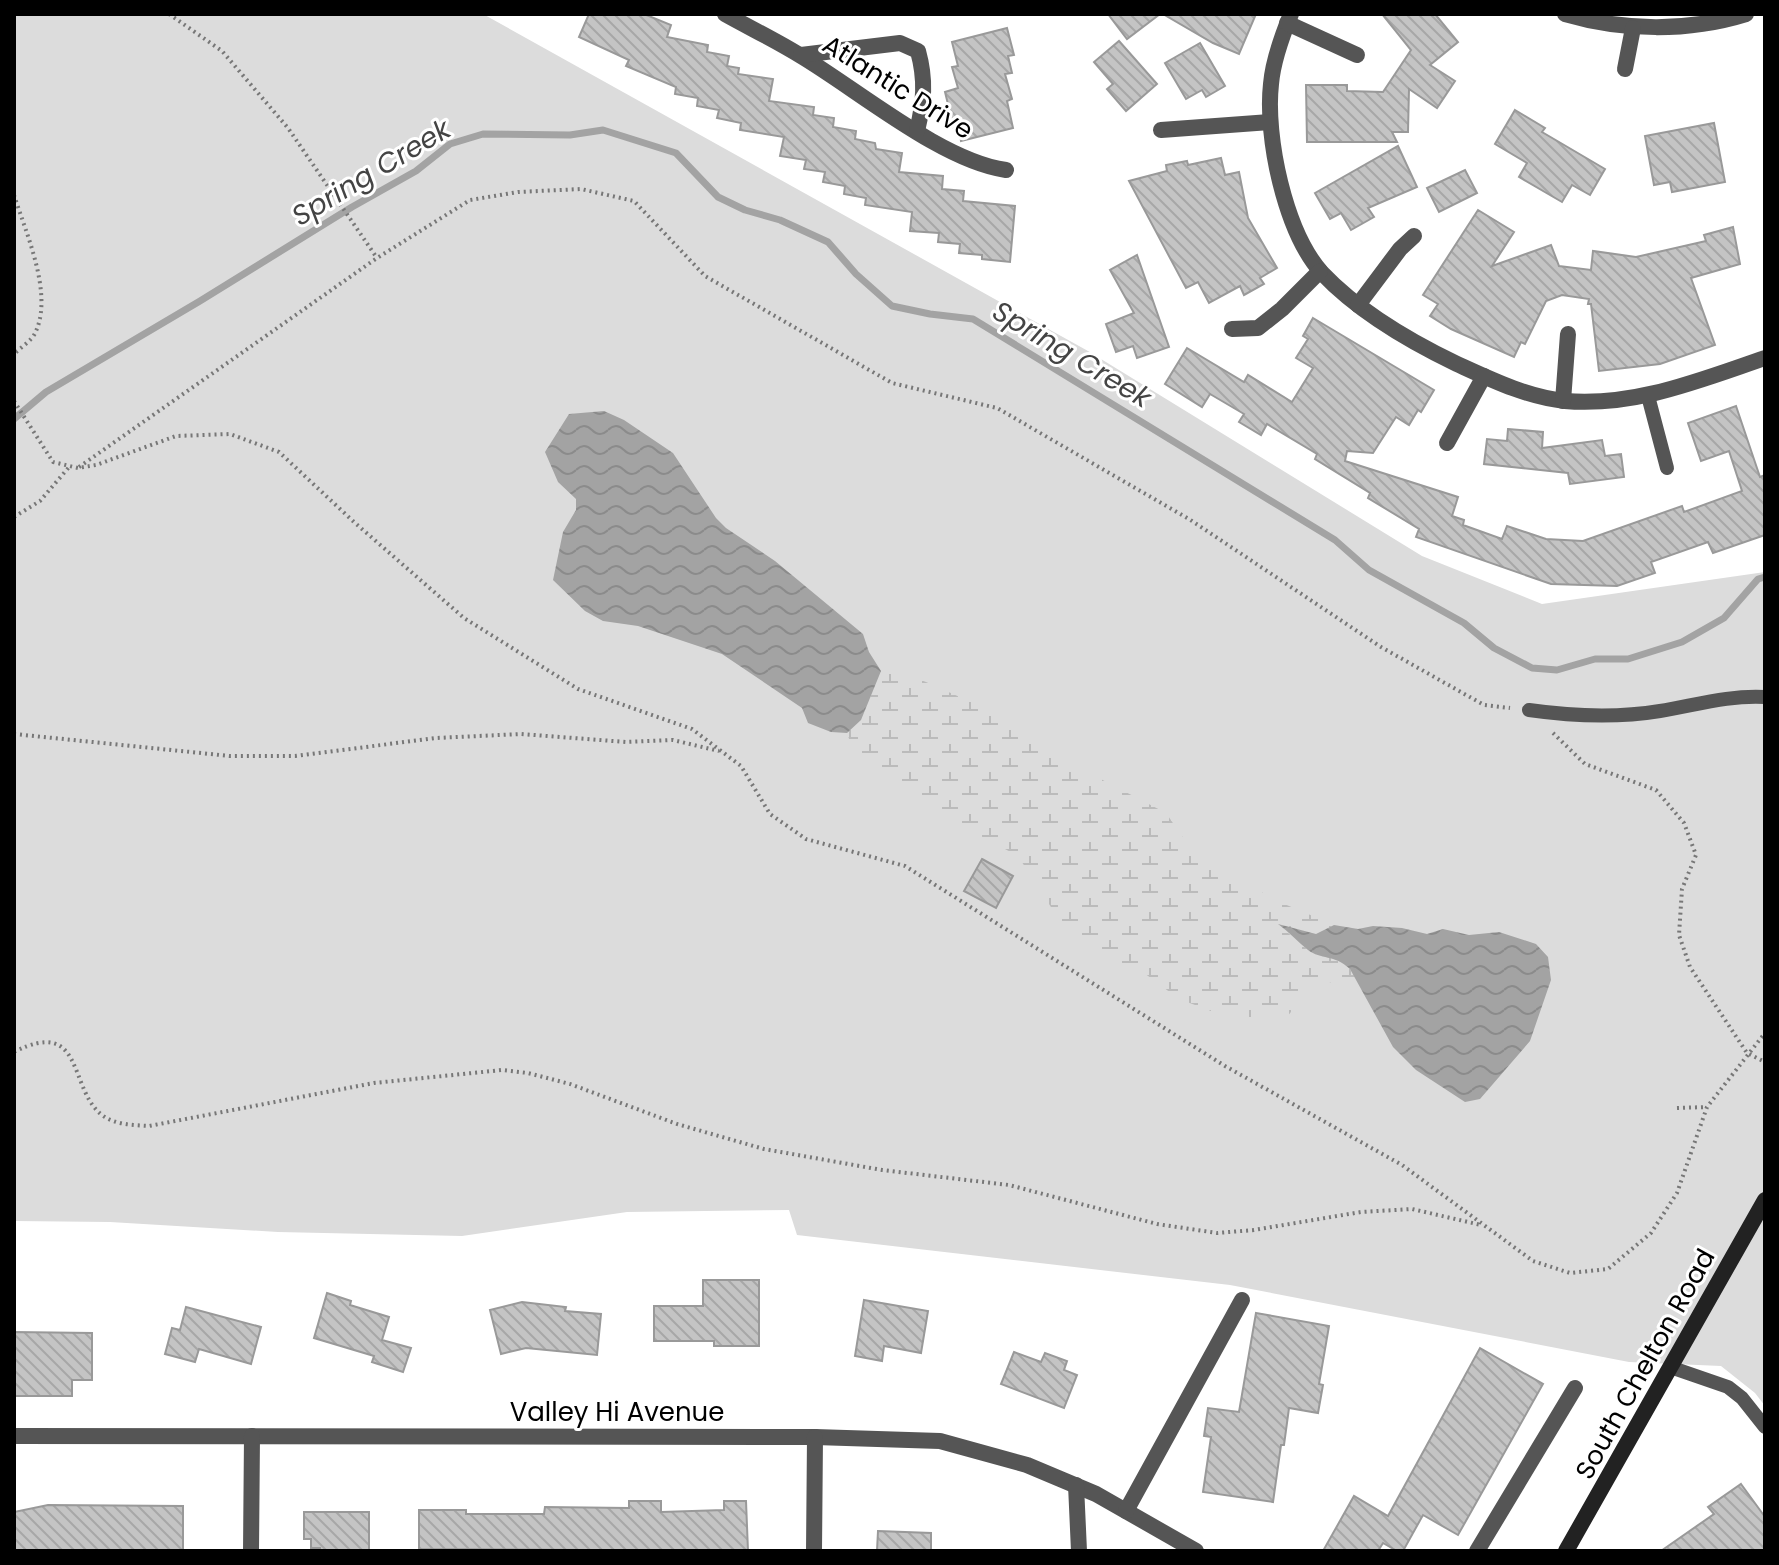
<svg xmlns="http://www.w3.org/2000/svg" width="1779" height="1565" viewBox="0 0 1779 1565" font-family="Poppins,sans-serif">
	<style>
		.green { fill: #dcdcdc }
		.wetland { fill: url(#wetland-marsh) }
		.water { fill: url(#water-waves) }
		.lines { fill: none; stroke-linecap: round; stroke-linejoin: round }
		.stream { stroke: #a3a3a3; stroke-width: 7 }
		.building { fill: url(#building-back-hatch); stroke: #999; stroke-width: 2 }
		.path { stroke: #777; stroke-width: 4; stroke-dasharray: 2 4; stroke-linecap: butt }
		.lane { stroke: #555; stroke-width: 14 }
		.street { stroke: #555; stroke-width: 16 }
		.secondary { stroke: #222; stroke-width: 16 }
		.labels { text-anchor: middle; stroke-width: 6; stroke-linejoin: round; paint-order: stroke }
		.street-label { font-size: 26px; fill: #000; stroke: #fff }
		.water-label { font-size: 28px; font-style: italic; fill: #444; stroke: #fff }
	</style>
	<defs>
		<pattern id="wetland-marsh" width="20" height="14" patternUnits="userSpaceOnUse" patternTransform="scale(2)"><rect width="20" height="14" fill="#dcdcdc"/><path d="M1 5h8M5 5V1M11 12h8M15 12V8" fill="none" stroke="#bbb"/></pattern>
		<pattern id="water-waves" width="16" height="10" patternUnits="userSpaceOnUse" patternTransform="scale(2)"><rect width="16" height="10" fill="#a3a3a3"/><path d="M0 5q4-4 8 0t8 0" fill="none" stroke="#8b8b8b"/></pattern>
		<pattern id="building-back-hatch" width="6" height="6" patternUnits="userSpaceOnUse" patternTransform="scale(2)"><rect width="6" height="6" fill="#c4c4c4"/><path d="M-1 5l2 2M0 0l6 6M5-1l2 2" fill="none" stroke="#a7a7a7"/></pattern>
	</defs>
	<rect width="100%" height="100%" fill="#fff"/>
	<polygon class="green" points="14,14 483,14 1088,351 1422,556 1542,604 1765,572 1765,1406 1755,1393 1721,1366 1629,1362 1230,1285 797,1235 789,1210 627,1212 462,1236 278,1232 110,1222 14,1221"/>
	<polygon class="wetland" points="881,671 905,674 926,682 1007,718 1070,763 1166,813 1197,858 1282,903 1334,925 1317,934 1280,926 1309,951 1340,960 1350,969 1362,989 1329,982 1302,998 1287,1017 1227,1017 1179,999 1140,970 1101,960 1069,935 1018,856 904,795 854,753 847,733 861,720"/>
	<g class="water">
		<polygon points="604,411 624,420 673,453 716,518 726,528 775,561 863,634 869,652 881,671 861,720 847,733 831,732 808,723 802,708 722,654 638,626 603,621 585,611 553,580 563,532 576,510 576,499 558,482 545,452 569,414"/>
		<path d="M1278,924l38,10 18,-9 24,4 15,-3 29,2 25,6 16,-5 26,6 30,-3 37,12 12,13 3,23 -21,61 -50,58 -15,3 -49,-32 -23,-23 -43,-78c-16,-15 -29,-9 -42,-19 -10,-8 -19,-18 -30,-26z"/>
	</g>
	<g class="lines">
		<polyline class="stream" points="14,419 46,392 200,301 352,207 416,171 450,144 483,134 570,135 603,130 676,153 718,197 745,210 780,220 828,242 856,274 892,306 930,314 973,319 1335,540 1369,570 1464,623 1494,648 1532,668 1557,670 1595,659 1628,659 1682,642 1724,618 1758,579 1765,577"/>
	</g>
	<g class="building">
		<polygon points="589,14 644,14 671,25 667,37 708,45 707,52 729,56 727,66 739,68 738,74 773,79 769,101 814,107 813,115 834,118 833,127 856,131 855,139 875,143 876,149 902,153 899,172 943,176 942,189 964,191 963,201 1015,206 1010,262 982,259 982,255 959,253 960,244 938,242 939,233 910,231 912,212 865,205 866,198 844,194 845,186 823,182 825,172 804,169 806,160 780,156 784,137 740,130 741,123 717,118 719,110 697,106 698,98 675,94 676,87 626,66 629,60 579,37"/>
		<polygon points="1108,14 1160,14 1127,39"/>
		<polygon points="1163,14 1256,14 1239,54 1213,43"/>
		<polygon points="1382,14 1435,14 1458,42 1430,65 1455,81 1437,108 1409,89 1408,132 1392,132 1397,142 1307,142 1306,85 1347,85 1347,91 1383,92 1411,50"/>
		<polygon points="1007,28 1014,55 1008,56 1012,73 1005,74 1012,99 1007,101 1013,128 961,141 960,134 955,133 945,92 958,88 952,67 958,66 952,42"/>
		<polygon points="1119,41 1157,84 1126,111 1107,89 1113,84 1094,62"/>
		<polygon points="1200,43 1225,86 1206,97 1202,90 1186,99 1165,63"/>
		<polygon points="1515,110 1545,128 1542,132 1605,169 1590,195 1572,185 1562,202 1519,177 1527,163 1495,144"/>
		<polygon points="1714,123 1725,182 1672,192 1670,182 1654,185 1645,136"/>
		<polygon points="1398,146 1417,187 1368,208 1374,217 1351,230 1341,213 1330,219 1315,193"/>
		<polygon points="1221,158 1225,175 1239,172 1248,218 1277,268 1260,278 1264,284 1244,295 1240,286 1209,303 1198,282 1186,288 1129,181 1167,171 1166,165 1187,161 1188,165"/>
		<polygon points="1465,170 1477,193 1439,212 1427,188"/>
		<polygon points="1478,210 1514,232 1492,266 1551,245 1559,266 1591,270 1593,251 1636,257 1706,241 1704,235 1733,227 1740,264 1691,278 1715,345 1660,364 1599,371 1591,304 1588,304 1589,299 1562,295 1546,301 1525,344 1521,342 1514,357 1451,329 1430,316 1438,304 1423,295"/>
		<polygon points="1137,255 1169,347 1137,358 1133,346 1116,352 1106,324 1134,313 1110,270"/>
		<polygon points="1313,318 1434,390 1421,412 1418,410 1409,425 1396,417 1373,453 1347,451 1345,461 1458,497 1452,516 1464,520 1463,525 1502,539 1507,526 1546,539 1583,541 1682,506 1684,512 1742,491 1729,451 1701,461 1688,423 1736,406 1760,477 1765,475 1765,535 1713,553 1708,542 1651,562 1655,573 1617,586 1551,584 1416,537 1419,529 1368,498 1370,493 1315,459 1317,454 1267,424 1261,435 1239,422 1244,414 1210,394 1202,407 1165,384 1187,348 1244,382 1248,375 1292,402 1313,368 1296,358 1308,339 1303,336"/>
		<polygon points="1508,429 1543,432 1542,448 1602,440 1605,456 1621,454 1624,477 1570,484 1568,473 1484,464 1487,439 1507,441"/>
		<polygon points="982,859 1013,876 996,908 964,891"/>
		<polygon points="703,1280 759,1280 759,1346 714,1346 714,1341 654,1341 654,1306 703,1306"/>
		<polygon points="327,1293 351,1301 350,1305 389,1317 382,1340 411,1348 403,1372 372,1362 374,1356 314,1338"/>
		<polygon points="864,1300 928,1311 921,1353 884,1346 882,1361 855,1356"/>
		<polygon points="522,1302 566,1307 565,1311 601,1314 597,1355 526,1348 501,1354 490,1310"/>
		<polygon points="186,1307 261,1327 251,1364 199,1349 195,1362 165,1354 172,1328 180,1330"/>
		<polygon points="1256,1313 1329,1326 1319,1384 1323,1385 1318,1413 1289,1408 1284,1445 1281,1445 1273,1502 1203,1492 1211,1437 1204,1436 1208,1408 1239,1412"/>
		<polygon points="14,1332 92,1333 92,1380 72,1380 72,1396 14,1396"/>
		<polygon points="1480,1348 1543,1384 1458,1535 1423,1515 1403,1551 1397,1551 1383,1543 1378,1551 1323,1551 1354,1496 1388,1516"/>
		<polygon points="1014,1352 1041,1362 1045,1353 1067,1361 1064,1370 1077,1375 1064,1408 1001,1384"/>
		<polygon points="1741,1484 1765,1517 1765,1551 1661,1551 1714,1514 1708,1507"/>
		<polygon points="629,1501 661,1501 661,1512 724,1510 724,1501 746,1501 748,1551 419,1549 419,1510 466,1510 466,1514 544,1514 545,1507 629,1508"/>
		<polygon points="48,1505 183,1506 183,1551 14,1551 14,1512"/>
		<polygon points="304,1512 369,1512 369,1551 320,1551 320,1548 311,1548 311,1539 304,1539"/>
		<polygon points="878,1531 931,1533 931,1551 877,1551"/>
	</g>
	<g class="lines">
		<g class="path">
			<polyline points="169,14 222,51 288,128 377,258"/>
			<path d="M14,195c12,38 39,98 22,136 -3,9 -15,16 -22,23"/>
			<polyline points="14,401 53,462 78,468 96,465 176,436 230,434 279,452 354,522 464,618 578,689 692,729 741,766 770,814 806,839 905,866 1225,1066 1402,1165 1533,1261 1570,1273 1608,1269 1651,1233 1677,1193 1707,1107 1765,1033"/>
			<polyline points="79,467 377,258 470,200 518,192 581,189 634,201 705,276 892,383 997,408 1189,519 1381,647 1484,705 1510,708"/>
			<polyline points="14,517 40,501 70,466"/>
			<polyline points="1553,733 1585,764 1656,790 1684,823 1696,855 1682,889 1679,935 1690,967 1747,1053 1765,1062"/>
			<polyline points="14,734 230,756 295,756 436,738 521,734 626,742 673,740 719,751"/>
			<path d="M14,1052c71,-36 54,37 88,63 13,10 31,10 47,11l225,-43 128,-13 26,3 42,11 107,40 87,25 118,21 127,15 148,39 60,9 37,-3 107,-18 51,-3 69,16"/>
			<polyline points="1677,1108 1707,1107"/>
		</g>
		<g class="lane">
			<polyline points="1648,396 1667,468"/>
			<path d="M1529,710c42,6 89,8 131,1 36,-6 69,-16 105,-14"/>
			<polyline points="1670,1367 1728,1387 1742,1398 1765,1427"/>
		</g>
		<g class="street">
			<path d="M725,14c25,14 52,27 76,42 57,34 141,105 205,114"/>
			<path d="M1291,14c-9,22 -18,46 -20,70 -6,53 14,148 51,189 37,39 87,68 135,91 35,16 70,33 108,37 70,6 135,-21 200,-43"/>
			<path d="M1565,14c58,17 123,18 181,0"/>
			<polyline points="1287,23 1357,55"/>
			<path d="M801,55l99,-12 18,8c8,29 6,51 -1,80"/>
			<polyline points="1625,69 1633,28"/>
			<polyline points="1161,130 1270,122"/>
			<polyline points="1358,305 1400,249 1414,236"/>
			<polyline points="1232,329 1258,328 1282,309 1320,271"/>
			<polyline points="1563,401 1568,334"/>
			<polyline points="1447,443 1484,376"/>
			<polyline points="14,1436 815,1437 940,1441 1027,1465 1096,1494 1196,1551"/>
			<polyline points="1076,1485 1079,1551"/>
			<polyline points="1126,1511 1242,1300"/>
			<polyline points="251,1551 252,1436"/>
			<polyline points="814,1551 815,1437"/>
			<polyline points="1477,1551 1575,1388"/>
		</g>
		<polyline class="secondary" points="1566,1551 1765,1200"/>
	</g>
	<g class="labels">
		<g class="street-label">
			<text transform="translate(898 87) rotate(32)" y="9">Atlantic Drive</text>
			<text transform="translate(1645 1364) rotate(-61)" y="9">South Chelton Road</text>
			<text x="617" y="1421">Valley Hi Avenue</text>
		</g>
		<g class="water-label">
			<text transform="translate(371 172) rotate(-31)" y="10">Spring Creek</text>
			<text transform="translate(1072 354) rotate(31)" y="10">Spring Creek</text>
		</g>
	</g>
	<rect width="1779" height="1565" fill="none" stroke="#000000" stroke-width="32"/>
</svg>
